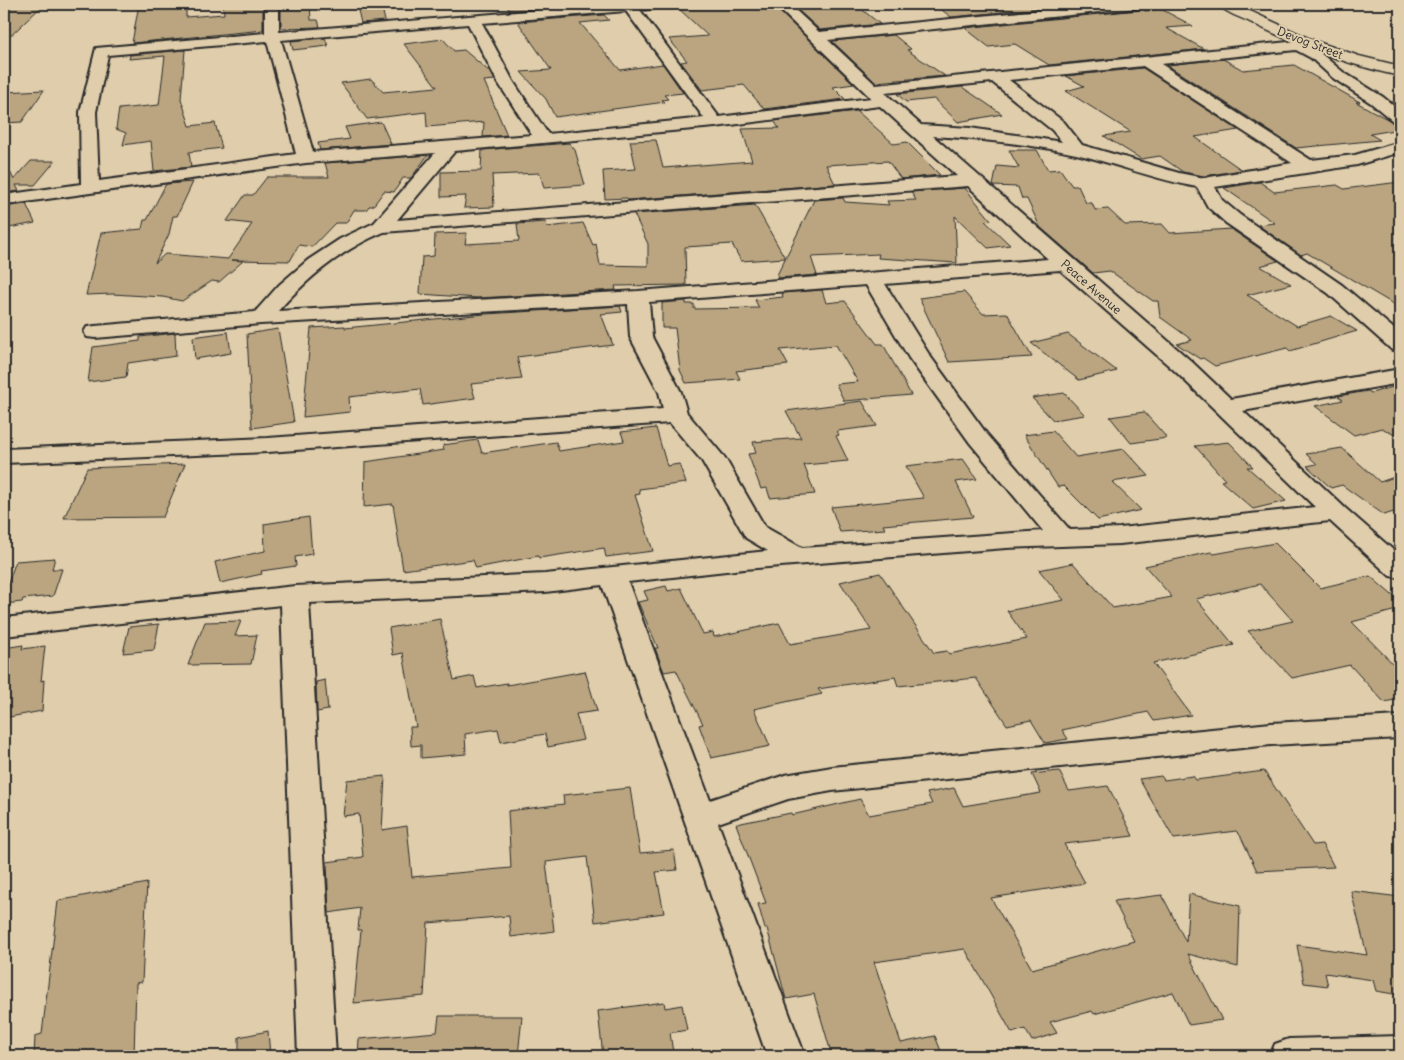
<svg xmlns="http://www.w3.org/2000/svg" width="1404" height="1060" viewBox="0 0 1404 1060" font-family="Delius,sans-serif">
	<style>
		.building { fill: #baa580; stroke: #2b2b2b }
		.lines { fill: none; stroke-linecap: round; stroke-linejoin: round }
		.street-casing { stroke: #2b2b2b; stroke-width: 4 }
		.secondary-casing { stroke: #2b2b2b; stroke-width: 3 }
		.street { fill: #dfcdab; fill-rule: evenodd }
		.secondary { fill: #dfcdab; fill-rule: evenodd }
		.labels { text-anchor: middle; stroke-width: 4; stroke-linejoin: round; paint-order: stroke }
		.far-street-label { font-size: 12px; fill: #2b2b2b; stroke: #dfcdab }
	</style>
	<rect width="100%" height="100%" fill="#dfcdab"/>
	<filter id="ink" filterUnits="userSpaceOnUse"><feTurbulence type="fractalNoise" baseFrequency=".02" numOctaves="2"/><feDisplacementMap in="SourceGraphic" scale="10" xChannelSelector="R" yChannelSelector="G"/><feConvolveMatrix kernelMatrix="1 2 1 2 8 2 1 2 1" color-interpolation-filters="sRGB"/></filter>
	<g filter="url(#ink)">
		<g class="building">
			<polygon points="4,4 44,4 4,42"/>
			<polygon points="139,4 186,4 186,17 224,14 223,4 263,4 263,30 132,43"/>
			<polygon points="281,4 310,4 311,20 318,20 320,27 281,28"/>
			<polygon points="381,4 385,21 361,23 357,6"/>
			<polygon points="505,4 592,4 510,11"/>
			<polygon points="703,4 772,4 854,84 833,87 845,99 764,109 744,85 702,90 681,62 687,61 669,39 708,36 677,7"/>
			<polygon points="791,4 855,4 880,24 820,30"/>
			<polygon points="934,4 1085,4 951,17"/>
			<polygon points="1145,6 1145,11 1161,9 1193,26 1166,28 1204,49 1049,65 1015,44 989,47 965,28 1138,10"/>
			<polygon points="604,15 609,20 580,23 620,70 663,64 683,93 664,95 668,99 662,100 665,102 555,117 546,99 521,72 551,70 518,22"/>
			<polygon points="894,35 911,49 907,50 945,76 875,82 832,41"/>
			<polygon points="325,38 328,46 293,50 291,41"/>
			<polygon points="443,39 454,51 464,50 491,73 495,80 484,81 507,135 483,137 484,122 427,127 426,112 367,119 341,83 371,79 383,92 437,87 404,44"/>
			<polygon points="185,50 181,99 190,126 215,123 222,148 189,152 191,167 154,171 151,141 123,145 126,133 116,129 119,109 159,105 165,56 129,59 130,55"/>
			<polygon points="1223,59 1243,70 1294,65 1360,102 1356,102 1400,126 1400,129 1370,134 1380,140 1296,148 1167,65"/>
			<polygon points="1143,68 1238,130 1195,137 1242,170 1204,176 1183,172 1160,156 1141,159 1104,136 1131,132 1066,91 1084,86 1066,76"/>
			<polygon points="962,87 1002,114 958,122 934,99 906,102 897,94"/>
			<polygon points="44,90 22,122 4,123 4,92"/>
			<polygon points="857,111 894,144 907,142 940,175 901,179 888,161 826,165 835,184 628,200 627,198 605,199 603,171 636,169 630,141 656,140 663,168 752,161 742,129 779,128 774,121"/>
			<polygon points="381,122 391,144 320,150 318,143 350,139 345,127"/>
			<polygon points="569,143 575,150 585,185 544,188 540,173 492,175 494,207 464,208 466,196 441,197 441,172 481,171 482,150"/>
			<polygon points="1009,150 1037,150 1048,170 1060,169 1072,186 1078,186 1086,203 1092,203 1095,210 1108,209 1125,225 1162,224 1170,233 1231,229 1278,261 1260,266 1291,284 1247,295 1297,326 1331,316 1357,331 1290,351 1287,348 1215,366 1203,358 1200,359 1177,344 1192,340 1160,317 1158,301 1153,301 1110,271 1093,273 1040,227 1027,199 1022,199 1018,187 993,186 997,166 1019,168"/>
			<polygon points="428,155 411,178 403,178 394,192 384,191 373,206 369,206 366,210 354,210 346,223 335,223 312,247 299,245 290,261 232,260 243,261 219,282 212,281 182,301 163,297 112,294 86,295 101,233 142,229 144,220 147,220 166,184 193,182 177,216 173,216 169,234 155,263 165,254 228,259 252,224 227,221 245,195 253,195 267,177 329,177 325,163"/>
			<polygon points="4,159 14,180 31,161 55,161 35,185 16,185 19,191 4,193"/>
			<polygon points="1260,182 1274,192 1337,185 1344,189 1400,182 1400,308 1307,253 1301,255 1258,225 1275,223 1224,188"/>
			<polygon points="965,188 991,220 985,221 1010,245 988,248 955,216 957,263 878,258 879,254 811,257 817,275 778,278 777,275 814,200 843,198 845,202 889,205 887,201 916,200 911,192"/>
			<polygon points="26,204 35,223 4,229 4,207"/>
			<polygon points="755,205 785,258 741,261 732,244 685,247 686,285 615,286 616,290 478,298 420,294 422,257 434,256 435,234 467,233 465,244 519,241 517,224 546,222 547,227 583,223 593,245 596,244 600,265 648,266 648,244 634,214"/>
			<polygon points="822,290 826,303 845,301 877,344 883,344 911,395 844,401 836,384 858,382 836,345 780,350 788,365 736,371 740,379 686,383 680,370 675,328 662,328 662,303 686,301 686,304 694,304 694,309 759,308 755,300 783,297 782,293"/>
			<polygon points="964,292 983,314 1007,313 1032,357 949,362 919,298"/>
			<polygon points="620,306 622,312 601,314 613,345 517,357 522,379 471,384 475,398 423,405 420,389 349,397 350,412 303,417 311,328 345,326 345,328 485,314"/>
			<polygon points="278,329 294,422 252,428 247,334"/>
			<polygon points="228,332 231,353 195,359 193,337"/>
			<polygon points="175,333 176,356 128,363 126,377 88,382 93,347 140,341 140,337"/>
			<polygon points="1068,334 1117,371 1079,380 1031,343"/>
			<polygon points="1400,385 1400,438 1382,428 1354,435 1315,406 1343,400 1338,396 1368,391 1371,393"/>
			<polygon points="1064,393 1085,415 1053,420 1032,398"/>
			<polygon points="862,401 877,426 837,431 839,435 836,436 848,461 804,465 815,494 770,498 767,488 761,489 748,454 756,453 753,442 801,438 786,411"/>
			<polygon points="1144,412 1167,438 1131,443 1110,417"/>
			<polygon points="656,428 667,466 679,464 686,483 639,489 640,494 635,495 653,551 606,557 604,548 539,558 538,556 476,568 473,560 403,570 393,504 364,507 365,462 444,450 443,445 478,440 482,453 556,442 559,451 624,441 621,432"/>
			<polygon points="1053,431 1076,457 1124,449 1149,476 1112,482 1141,510 1098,520 1064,486 1058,487 1024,435"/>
			<polygon points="1229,442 1253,467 1247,467 1286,501 1253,509 1221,481 1225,480 1195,446"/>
			<polygon points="1342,448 1380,482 1400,475 1400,510 1384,515 1342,485 1331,488 1307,466 1317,464 1306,454"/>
			<polygon points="963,459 977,479 956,482 973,517 883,525 885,529 840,532 831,507 924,498 906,466"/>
			<polygon points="185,464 163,517 64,518 87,468"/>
			<polygon points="309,517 312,554 295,557 296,566 261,571 262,574 220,583 215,562 265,551 264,524"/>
			<polygon points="1275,543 1320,588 1370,576 1400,602 1400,609 1352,622 1400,671 1400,699 1384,702 1350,665 1292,678 1248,631 1293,621 1260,584 1196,599 1234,645 1153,663 1191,715 1154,721 1148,712 1062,730 1068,739 1045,743 1031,720 1007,725 976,678 898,686 895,677 818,689 822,694 754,709 770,746 711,758 699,725 703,724 676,670 664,672 655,648 658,648 638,602 648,600 644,591 666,586 668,591 681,588 703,634 713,632 714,637 779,623 790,644 871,630 840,582 880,573 934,653 947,651 949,654 1027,639 1007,611 1064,600 1039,570 1073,563 1113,608 1172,597 1145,566 1211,552 1214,554"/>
			<polygon points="55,558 52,569 62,569 53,596 23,599 22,602 4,604 4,594 16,561"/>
			<polygon points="440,619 454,680 474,676 477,688 507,683 507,685 585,671 597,711 576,714 583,740 548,747 545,734 501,742 498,729 465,734 466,754 421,758 421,745 411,746 410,727 416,727 403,653 393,655 389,628"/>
			<polygon points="241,621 235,636 257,635 251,664 188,665 205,622"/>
			<polygon points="159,624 154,650 123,653 129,627"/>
			<polygon points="23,645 22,649 45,646 41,681 44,680 42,711 4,718 4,648"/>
			<polygon points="325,680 328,710 317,712 316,682"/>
			<polygon points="1059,771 1069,791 1108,786 1133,836 1064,844 1085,883 991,898 1032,969 1134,941 1114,901 1162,895 1186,942 1189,894 1240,906 1238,967 1188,954 1222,1020 1189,1025 1173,992 1094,1014 1092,1011 1050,1022 1057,1033 1032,1041 1025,1029 1012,1033 965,949 874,962 901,1043 935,1036 943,1056 832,1056 814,994 786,999 767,928 765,929 758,904 766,903 736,824 791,813 792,815 860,799 869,815 932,804 927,793 954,788 963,806 1041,793 1032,774"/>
			<polygon points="1264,771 1313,845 1322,844 1334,867 1257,871 1240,835 1236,831 1174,839 1139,779 1161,776 1164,780 1193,776 1196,780"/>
			<polygon points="385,776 382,830 407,826 412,877 511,868 508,811 564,804 563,795 630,788 640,853 674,850 677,870 656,872 664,913 595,922 587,857 546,862 554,931 511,937 509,916 428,923 424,996 354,1003 361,930 358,930 360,908 329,913 327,862 363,857 359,814 343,816 347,780"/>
			<polygon points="147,883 142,982 136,983 134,1056 34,1056 35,1036 42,1034 58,901"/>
			<polygon points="1351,891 1400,897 1400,995 1376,991 1373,980 1325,973 1328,986 1304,983 1297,945 1367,955"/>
			<polygon points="664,1002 665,1008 682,1005 687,1030 670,1033 673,1053 654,1056 603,1056 598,1011"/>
			<polygon points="439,1016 522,1016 518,1056 358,1056 359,1039 437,1032"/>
			<polygon points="268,1031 270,1056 239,1056 239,1037"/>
		</g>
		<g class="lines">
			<defs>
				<g id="street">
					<path d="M265,4h14v28l332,-28h53l-7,4 -17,2 79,107 152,-19 -97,-94h15l30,28 282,-28h44l-7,4 -310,32 48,45 422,-44h15l2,3 -2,3 30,25 40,25 17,14v13l-6,-2 -23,-19 -38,-25 -22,-20 -15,-8 -135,14 150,96 44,-5 45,-13v10l-43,13 -142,22 7,13 18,15 102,70 58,49v17l-8,-1 -64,-57 -102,-70 -18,-16 -11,-20c-41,-7 -80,-23 -121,-33 -46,-10 -96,-15 -143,-18l258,225 40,38 169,-30v14l-157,28 102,97 55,48v22l-10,-2 -60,-55 -210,23 -114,4 -262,21 -116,13 82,218 75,-25 47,-8 439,-44 129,-7v22l-129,7 -439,46 -44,8 -70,24 87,233h-38l-165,-471 -57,7 -236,11 27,453h-38l-17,-451 -277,31v-18l291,-32 250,-12 223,-23 -22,-13 -44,-77 -32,-38 -402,29 -264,11v-14l264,-11 395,-29 -4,-17 -29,-55 -2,-33 -367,20 -166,14 -8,-1 -3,-5 3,-5 8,-1 160,-14 24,-27 29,-25 32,-21 34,-16 61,-70 -129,10 -302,42v-10l77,-11 -1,-72 16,-64 169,-15zM626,11l78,107 -156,16 -35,-53 -31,-58zM468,24l29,57 35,54 -219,17 -32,-112zM267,41l29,113 -197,27 -3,-69 12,-57zM1143,66l149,97 -88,15 -25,-5 -97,-28 -18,-23 -55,-42zM992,82l60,48 10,12 -92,-14 -49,-3 -36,-32zM880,106l77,70 -560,44 58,-69 260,-24zM968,186l80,73 -410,32 -360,20c30,-34 65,-62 106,-79zM1060,270l115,101 140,136 -195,21 -50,2 -84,-97 -56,-77 -45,-72zM866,285l43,73 61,85 73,88 -241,17 -37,-21 -40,-69 -38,-45 -6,-21 -29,-55 -3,-35z"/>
					<polygon points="1400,1036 1400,1056 1270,1056 1275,1044 1289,1039"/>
				</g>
				<path id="secondary" d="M1218,4h17l80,37 44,15 41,10v10c-53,-11 -104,-31 -152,-55 -9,-4 -24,-9 -30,-17z"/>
			</defs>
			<use href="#street" class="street-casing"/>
			<use href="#secondary" class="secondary-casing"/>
			<use href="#street" class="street"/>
			<use href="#secondary" class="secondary"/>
		</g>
	</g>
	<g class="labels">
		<g class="far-street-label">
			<text transform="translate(1310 43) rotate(21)" y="4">Devog Street</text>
			<text transform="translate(1091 287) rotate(41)" y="4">Peace Avenue</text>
		</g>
	</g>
	<rect width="1404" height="1060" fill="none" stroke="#dfcdab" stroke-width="20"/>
	<rect x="10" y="10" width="1384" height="1040" fill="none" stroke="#2b2b2b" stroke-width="2" filter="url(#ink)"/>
</svg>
